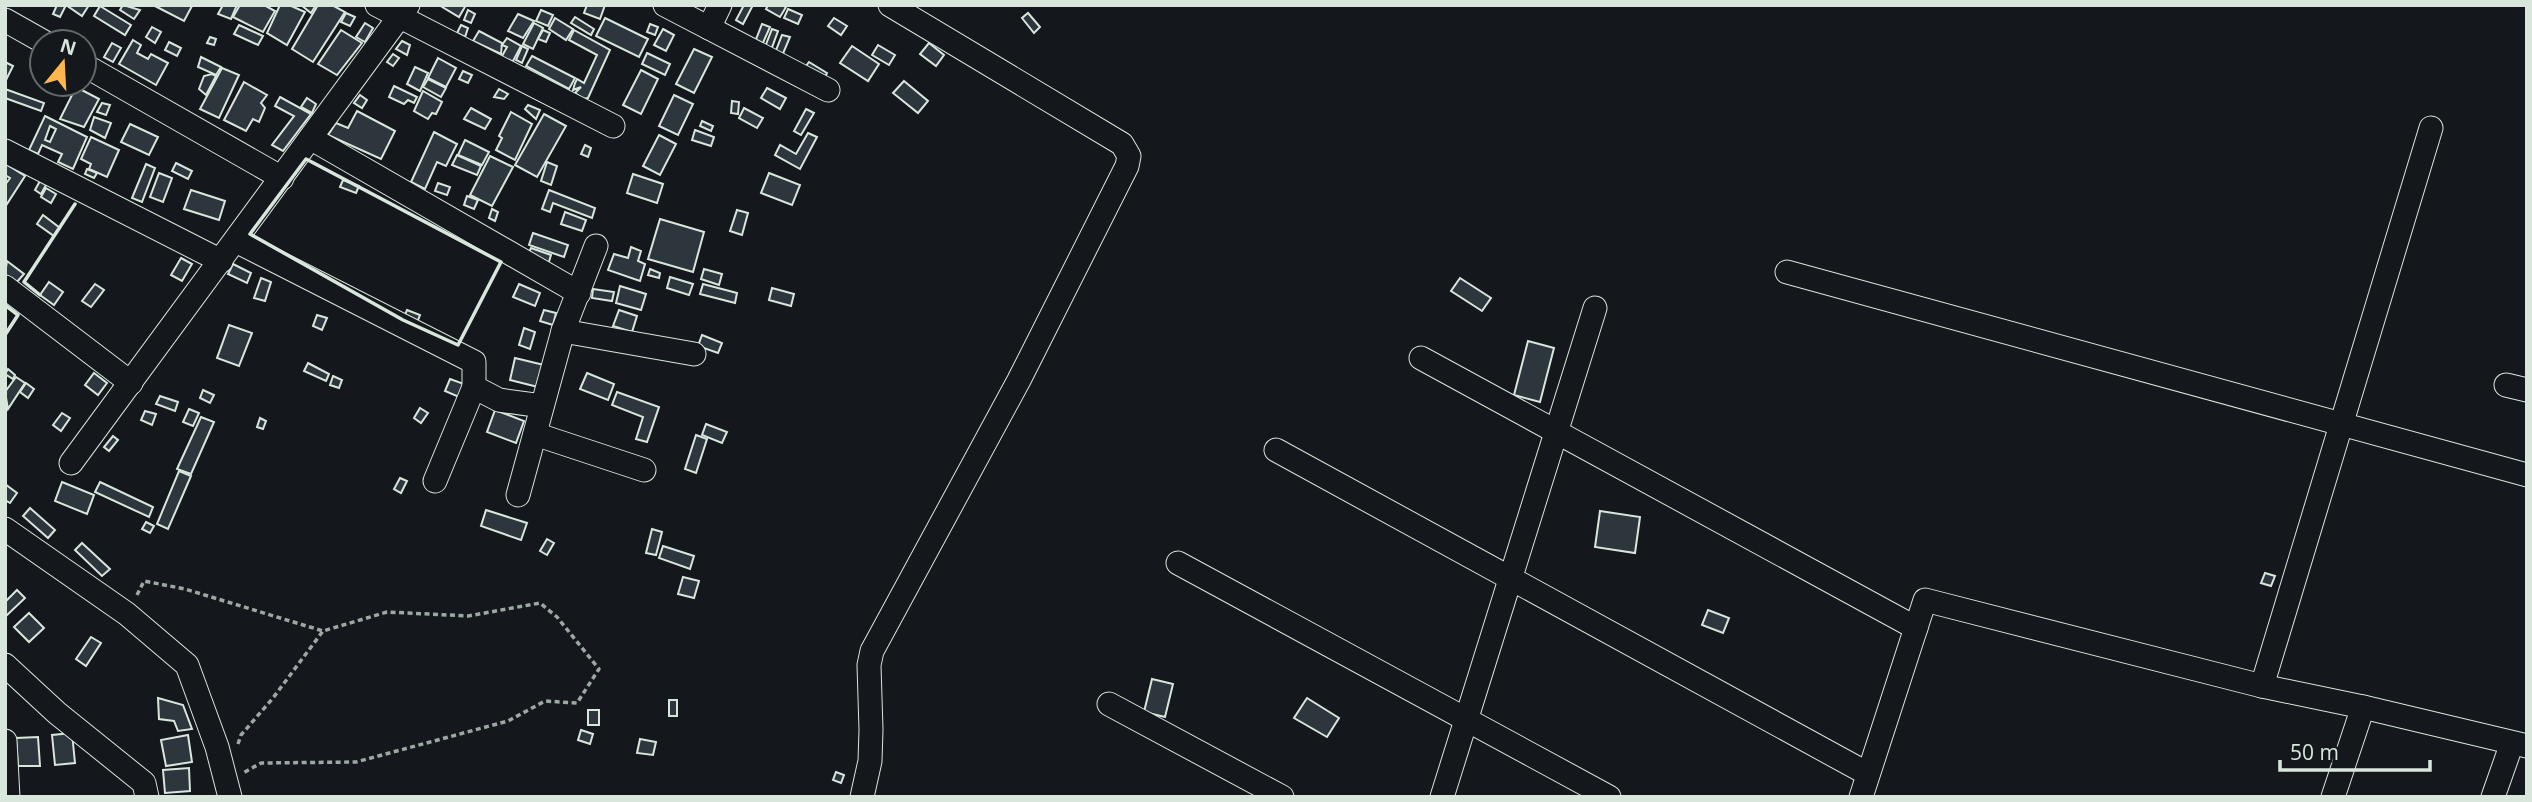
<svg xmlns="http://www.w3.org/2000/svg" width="2532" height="802" viewBox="0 0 2532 802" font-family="'Open Sans',sans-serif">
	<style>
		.building { fill: #2c363c; stroke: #d8e6dc; stroke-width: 2; fill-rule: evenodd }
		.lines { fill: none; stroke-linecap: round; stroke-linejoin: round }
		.minor-casing { stroke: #d8e6dc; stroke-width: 25 }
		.path { stroke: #9da8a2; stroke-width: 3.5; stroke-dasharray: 5 3.5; stroke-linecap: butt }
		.minor { stroke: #14181c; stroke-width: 23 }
		.wall { stroke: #d8e6dc; stroke-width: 3.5 }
	</style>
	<rect width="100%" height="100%" fill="#14181c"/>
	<g class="building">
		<polygon points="57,5 66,5 60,17 53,14"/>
		<polygon points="66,5 89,5 82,16"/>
		<polygon points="123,5 140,10 134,19 120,10"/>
		<polygon points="153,5 191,5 192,6 184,21"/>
		<polygon points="223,5 237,5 231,19 218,14"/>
		<polygon points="240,5 264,5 275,11 263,32 233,17"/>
		<polygon points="280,5 289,5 305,12 287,45 267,33"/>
		<polygon points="301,5 316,5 311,13"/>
		<polygon points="318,5 332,5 345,12 313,62 292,49"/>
		<polygon points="439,5 466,5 459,17"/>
		<polygon points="587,5 605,5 600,19 584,13"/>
		<polygon points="744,5 753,5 743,24 736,20"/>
		<polygon points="768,5 782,5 786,7 780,17 766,9"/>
		<polygon points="100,6 131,25 125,35 94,16"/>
		<polygon points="788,9 802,15 798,24 784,18"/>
		<polygon points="468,10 475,14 471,23 464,20"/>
		<polygon points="541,10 553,15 548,26 536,21"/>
		<polygon points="346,13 355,17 350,26 341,22"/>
		<polygon points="1028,13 1040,27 1034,33 1022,18"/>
		<polygon points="518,14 534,21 523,38 508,31"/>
		<polygon points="575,17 594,29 591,35 571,23"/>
		<polygon points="555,18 573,29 566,40 549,29"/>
		<polygon points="605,18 648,39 639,57 596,36"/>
		<polygon points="834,18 847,26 841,35 828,26"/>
		<polygon points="365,23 373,28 365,42 356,37"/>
		<polygon points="534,23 543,28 533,49 523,44"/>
		<polygon points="650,24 658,27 655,35 647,32"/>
		<polygon points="762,24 770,27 762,45 755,42"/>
		<polygon points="239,25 263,36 258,45 234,34"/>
		<polygon points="461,25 468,28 465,37 457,33"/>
		<polygon points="152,27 161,32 155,43 146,37"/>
		<polygon points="663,29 674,35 666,51 654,45"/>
		<polygon points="772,29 778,31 771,50 765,47"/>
		<polygon points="341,30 362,43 337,75 318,64"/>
		<polygon points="543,30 550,33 546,42 538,39"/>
		<polygon points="574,30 610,50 588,98 583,99 575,93 581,87 573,90 575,83 577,79 584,83 597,55 569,40"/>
		<polygon points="479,31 502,43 501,54 473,41"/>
		<polygon points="782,35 790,37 782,56 775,53"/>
		<polygon points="210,37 216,39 214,45 207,43"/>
		<polygon points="507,38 521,46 512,63 501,58 507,47 502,45"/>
		<polygon points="133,40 141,45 137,53 148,59 151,54 168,63 156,85 119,64"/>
		<polygon points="402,41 410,45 407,55 396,49"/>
		<polygon points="169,42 181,48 177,56 165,50"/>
		<polygon points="112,43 121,48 113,62 104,57"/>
		<polygon points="929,43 944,55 936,66 920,54"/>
		<polygon points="878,45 895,55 889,65 872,55"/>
		<polygon points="522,46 528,49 522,63 516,60"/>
		<polygon points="852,46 879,64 868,81 840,63"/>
		<polygon points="694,49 712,57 694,93 676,84"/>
		<polygon points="647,53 670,64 665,75 642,64"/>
		<polygon points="393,54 399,58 393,66 387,62"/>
		<polygon points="532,56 575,78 569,89 526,66"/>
		<polygon points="201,57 221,67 216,75 198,67"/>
		<polygon points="438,58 456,68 446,87 428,78"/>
		<polygon points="5,62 13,66 5,82"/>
		<polygon points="809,62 827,73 825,77 806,66"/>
		<polygon points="415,67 428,73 420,91 407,84"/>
		<polygon points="222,68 239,75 219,118 200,109"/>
		<polygon points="641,70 658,79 641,114 623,105"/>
		<polygon points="463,71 472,75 468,83 459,79"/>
		<polygon points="212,74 216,76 206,95 199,89 204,76"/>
		<polygon points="428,79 446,88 441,97 423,87"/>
		<polygon points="904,81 928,101 918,113 893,93"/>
		<polygon points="244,82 267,95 261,103 265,108 259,122 253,119 246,131 224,120"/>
		<polygon points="394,86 417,97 414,103 408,100 404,104 389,97"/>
		<polygon points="76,87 99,99 84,127 60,119"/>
		<polygon points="767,88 786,98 780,109 761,98"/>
		<polygon points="5,89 44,103 41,111 5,98"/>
		<polygon points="499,89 508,94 504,99 494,97"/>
		<polygon points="423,91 442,102 436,114 432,113 428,119 414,111"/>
		<polygon points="360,95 367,100 362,108 354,103"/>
		<polygon points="674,95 693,104 678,135 659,126"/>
		<polygon points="280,97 311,114 283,151 272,145 294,116 275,106"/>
		<polygon points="307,98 316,104 312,113 301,107"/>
		<polygon points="732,101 739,102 738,114 731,113"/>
		<polygon points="102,103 110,105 106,115 97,112"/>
		<polygon points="528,105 540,110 536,119 525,109"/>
		<polygon points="471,108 491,119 485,129 464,119"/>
		<polygon points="744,108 763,118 757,128 739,118"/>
		<polygon points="806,109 814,113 801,135 794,131"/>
		<polygon points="357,111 395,131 381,159 328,135 336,123 348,128"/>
		<polygon points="511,112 532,124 515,160 496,150 502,138 499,136"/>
		<polygon points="544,114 566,126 537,177 515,165"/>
		<path d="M45,116l42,21 -14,32 -15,-7 4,-8 -20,-9 -4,9 -9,-4zM50,126l6,3 -6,13 -5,-2z"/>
		<polygon points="94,117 111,123 105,138 90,130"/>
		<polygon points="702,121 713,126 711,131 700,126"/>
		<polygon points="130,124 158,137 149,155 121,142"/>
		<polygon points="695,130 714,137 711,146 692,140"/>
		<polygon points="434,132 457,144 446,166 437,162 425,189 411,182"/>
		<polygon points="808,133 817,137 800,169 775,155 780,145 796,154"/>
		<polygon points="659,135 676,144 660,175 643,166"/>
		<polygon points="91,137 119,150 107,177 89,169 91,164 81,159"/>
		<polygon points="465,140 489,152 482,165 458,155"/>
		<polygon points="585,145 591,148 588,157 581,154"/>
		<polygon points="457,155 481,166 477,175 452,165"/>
		<polygon points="490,156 513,167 492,206 470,195"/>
		<polygon points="547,162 557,166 551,185 541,181"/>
		<polygon points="176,163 192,171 188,179 172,171"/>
		<polygon points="6,164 25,176 5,207 5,185 10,178 5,175"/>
		<polygon points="146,164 155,168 142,202 132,198"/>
		<polygon points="87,169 97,173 94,178 85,174"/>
		<polygon points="159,173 172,178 163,202 150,197"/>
		<polygon points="769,173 800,185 792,205 761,193"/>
		<polygon points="633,174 663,184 657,203 627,193"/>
		<polygon points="343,180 359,186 356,193 340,187"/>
		<polygon points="40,181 46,185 41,194 35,190"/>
		<polygon points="438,183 450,187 447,195 435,191"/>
		<polygon points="46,188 56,194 51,203 41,197"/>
		<polygon points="191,190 225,201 219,220 184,209"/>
		<polygon points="549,190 595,208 592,218 553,203 550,212 542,209"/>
		<polygon points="467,196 478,200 474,209 464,205"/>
		<polygon points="492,209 498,212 495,221 489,218"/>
		<polygon points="737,210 748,213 742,235 730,231"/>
		<polygon points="565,212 586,220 582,231 561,224"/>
		<polygon points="43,215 60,228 54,236 37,224"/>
		<polygon points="660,219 704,232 693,272 648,259"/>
		<polygon points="533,233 568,245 564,257 529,245"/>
		<polygon points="631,247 641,251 638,261 645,264 640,281 608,270 614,254 628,258"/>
		<polygon points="531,248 551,255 548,265 527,257"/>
		<polygon points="181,258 192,264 182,281 171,275"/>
		<polygon points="7,261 24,274 16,283 5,274"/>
		<polygon points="233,264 251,273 247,283 228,274"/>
		<polygon points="650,269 660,273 659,278 648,275"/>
		<polygon points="704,269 722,274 719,285 701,279"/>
		<polygon points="670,277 693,284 689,295 667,288"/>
		<polygon points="261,278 271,282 265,301 254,298"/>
		<polygon points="1460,278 1491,298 1482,311 1451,291"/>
		<polygon points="49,282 63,292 54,305 40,295"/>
		<polygon points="95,284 104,290 91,307 82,301"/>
		<polygon points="519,284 540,293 535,306 513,297"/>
		<polygon points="703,284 737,293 735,303 700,294"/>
		<polygon points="620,286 646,294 641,310 616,303"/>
		<polygon points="772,288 794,294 791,306 769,300"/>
		<polygon points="593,289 614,292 612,301 592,298"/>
		<polygon points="407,310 420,315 416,325 403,320"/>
		<polygon points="544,310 556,313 553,325 540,321"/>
		<polygon points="619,310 637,316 632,332 613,326"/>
		<polygon points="317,315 327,318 322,330 313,326"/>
		<polygon points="229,325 252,333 239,366 217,358"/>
		<polygon points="524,328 535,332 530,349 519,345"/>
		<polygon points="702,335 722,343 718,353 698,346"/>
		<polygon points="1528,341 1554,348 1540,402 1514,395"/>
		<polygon points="515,358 544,365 538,387 510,380"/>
		<polygon points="308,363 329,374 326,381 304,371"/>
		<polygon points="8,369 15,375 13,379 5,374"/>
		<polygon points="94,373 107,383 98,395 85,385"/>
		<polygon points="587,373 614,384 608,400 580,389"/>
		<polygon points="333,376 342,380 339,388 330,385"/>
		<polygon points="16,377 25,383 8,409 5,392"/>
		<polygon points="450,379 464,384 459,397 445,391"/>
		<polygon points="26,383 34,389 28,398 20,392"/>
		<polygon points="203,390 214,395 210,403 200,398"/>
		<polygon points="617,392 659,407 647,442 636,439 643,417 612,405"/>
		<polygon points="160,396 178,402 175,411 156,404"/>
		<polygon points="420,408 428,413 421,423 414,418"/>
		<polygon points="189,409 199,413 193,426 183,422"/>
		<polygon points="495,410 524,421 516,443 487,432"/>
		<polygon points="145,411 156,414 152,425 141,420"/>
		<polygon points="62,413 70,418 61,431 53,425"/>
		<polygon points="201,417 214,422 191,474 177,469"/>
		<polygon points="260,418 266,421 263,429 257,427"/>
		<polygon points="706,424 727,432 722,443 702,435"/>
		<polygon points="696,435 707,439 696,473 685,469"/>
		<polygon points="113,436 118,440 109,451 104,447"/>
		<polygon points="179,471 191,476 168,529 157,524"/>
		<polygon points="400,478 407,481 401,493 394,489"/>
		<polygon points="62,482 94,495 87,514 55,501"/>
		<polygon points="100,482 153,507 149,517 95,492"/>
		<polygon points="5,484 17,493 10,503 5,500"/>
		<polygon points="30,508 55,530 48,538 23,516"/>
		<polygon points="486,510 527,523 521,540 481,526"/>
		<polygon points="1600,511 1640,517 1635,553 1595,547"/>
		<polygon points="146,522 154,526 150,533 142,529"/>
		<polygon points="652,529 662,532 656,555 646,553"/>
		<polygon points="547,539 554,543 547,555 540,551"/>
		<polygon points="82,543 110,569 102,576 75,550"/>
		<polygon points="663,546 694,556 690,569 659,558"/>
		<polygon points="2265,573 2275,576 2271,586 2261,583"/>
		<polygon points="683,577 699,581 694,598 678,594"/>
		<polygon points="17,590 25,598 5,617 5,602"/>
		<polygon points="1708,610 1729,618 1723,633 1702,625"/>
		<polygon points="29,613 44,628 29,642 14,627"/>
		<polygon points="91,637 101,643 86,666 76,659"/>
		<polygon points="1152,679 1173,684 1165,717 1144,712"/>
		<polygon points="158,698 183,705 192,729 178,731 174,721 159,719"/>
		<polygon points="1307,698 1339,718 1327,737 1294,718"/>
		<rect x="669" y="700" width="8" height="16"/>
		<rect x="588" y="710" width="11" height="15"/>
		<polygon points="581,730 593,734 590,744 578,740"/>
		<polygon points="72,733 75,763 55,765 52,735"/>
		<polygon points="188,735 192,762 166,766 161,740"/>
		<polygon points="38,737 40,766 18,766 16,738"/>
		<polygon points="640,739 656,742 653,755 637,753"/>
		<polygon points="189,768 190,791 165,793 163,770"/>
		<polygon points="836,772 844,775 841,783 833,780"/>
	</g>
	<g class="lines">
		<defs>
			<g id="minor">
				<polyline points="377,5 613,126"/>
				<polyline points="665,5 828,90"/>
				<polyline points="5,20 44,42"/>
				<polyline points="709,28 720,5"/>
				<polyline points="84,65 282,178"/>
				<polyline points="312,139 579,293"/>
				<polyline points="5,151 221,261"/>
				<polyline points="236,241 474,362 474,387 499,400 542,406"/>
				<polyline points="1787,272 2527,475"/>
				<polyline points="5,287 131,383"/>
				<polyline points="563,331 694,354"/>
				<polyline points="1421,358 1916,628"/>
				<polyline points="2506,385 2527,390"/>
				<polyline points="535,434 644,470"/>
				<polyline points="1276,450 1868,774"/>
				<polyline points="71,463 408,5"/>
				<polyline points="435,481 474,387"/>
				<polyline points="518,495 563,331 596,246"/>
				<polyline points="5,529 127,614 187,665 217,747 230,797"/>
				<polyline points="1178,563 1609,797"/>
				<polyline points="5,665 57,713 144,783 147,797"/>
				<polyline points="2262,686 2431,128"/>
				<polyline points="1109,704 1282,797"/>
				<polyline points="5,741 8,797"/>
				<polyline points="862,797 870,761 871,730 869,665 872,651 1019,380 1127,166 1129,156 1122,144 890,5"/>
				<polyline points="1442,797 1595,308"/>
				<polyline points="1861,797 1925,600 2262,686 2363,707 2527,746"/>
				<polyline points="2333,797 2363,707"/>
				<polyline points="2493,797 2512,743"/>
			</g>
		</defs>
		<use href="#minor" class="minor-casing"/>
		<g class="path">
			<polyline points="137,595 144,581 185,589 323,631 387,612 468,616 540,603 557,617 599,669 577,703 545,701 508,721 356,762 261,763 243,773"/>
			<polyline points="238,744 241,735 273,698 323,631"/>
		</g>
		<use href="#minor" class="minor"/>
		<g class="wall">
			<polygon points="306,159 501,262 458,345 403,320 250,234"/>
			<polyline points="40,295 24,282 75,204"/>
			<polyline points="5,305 18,315 5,335"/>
		</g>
	</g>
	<rect width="2532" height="802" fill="none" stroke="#d8e6dc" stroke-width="14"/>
	<g transform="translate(63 63) rotate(18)"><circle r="33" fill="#14181c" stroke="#626a69" stroke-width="2"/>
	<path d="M0-5L12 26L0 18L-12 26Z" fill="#ffb74d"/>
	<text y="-10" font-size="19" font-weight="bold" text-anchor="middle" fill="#d8e6dc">N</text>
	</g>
	<path d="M2280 760v10h150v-10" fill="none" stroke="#d8e6dc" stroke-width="3.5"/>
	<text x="2290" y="760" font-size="21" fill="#d8e6dc" stroke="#14181c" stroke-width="5" paint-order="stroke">50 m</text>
</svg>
